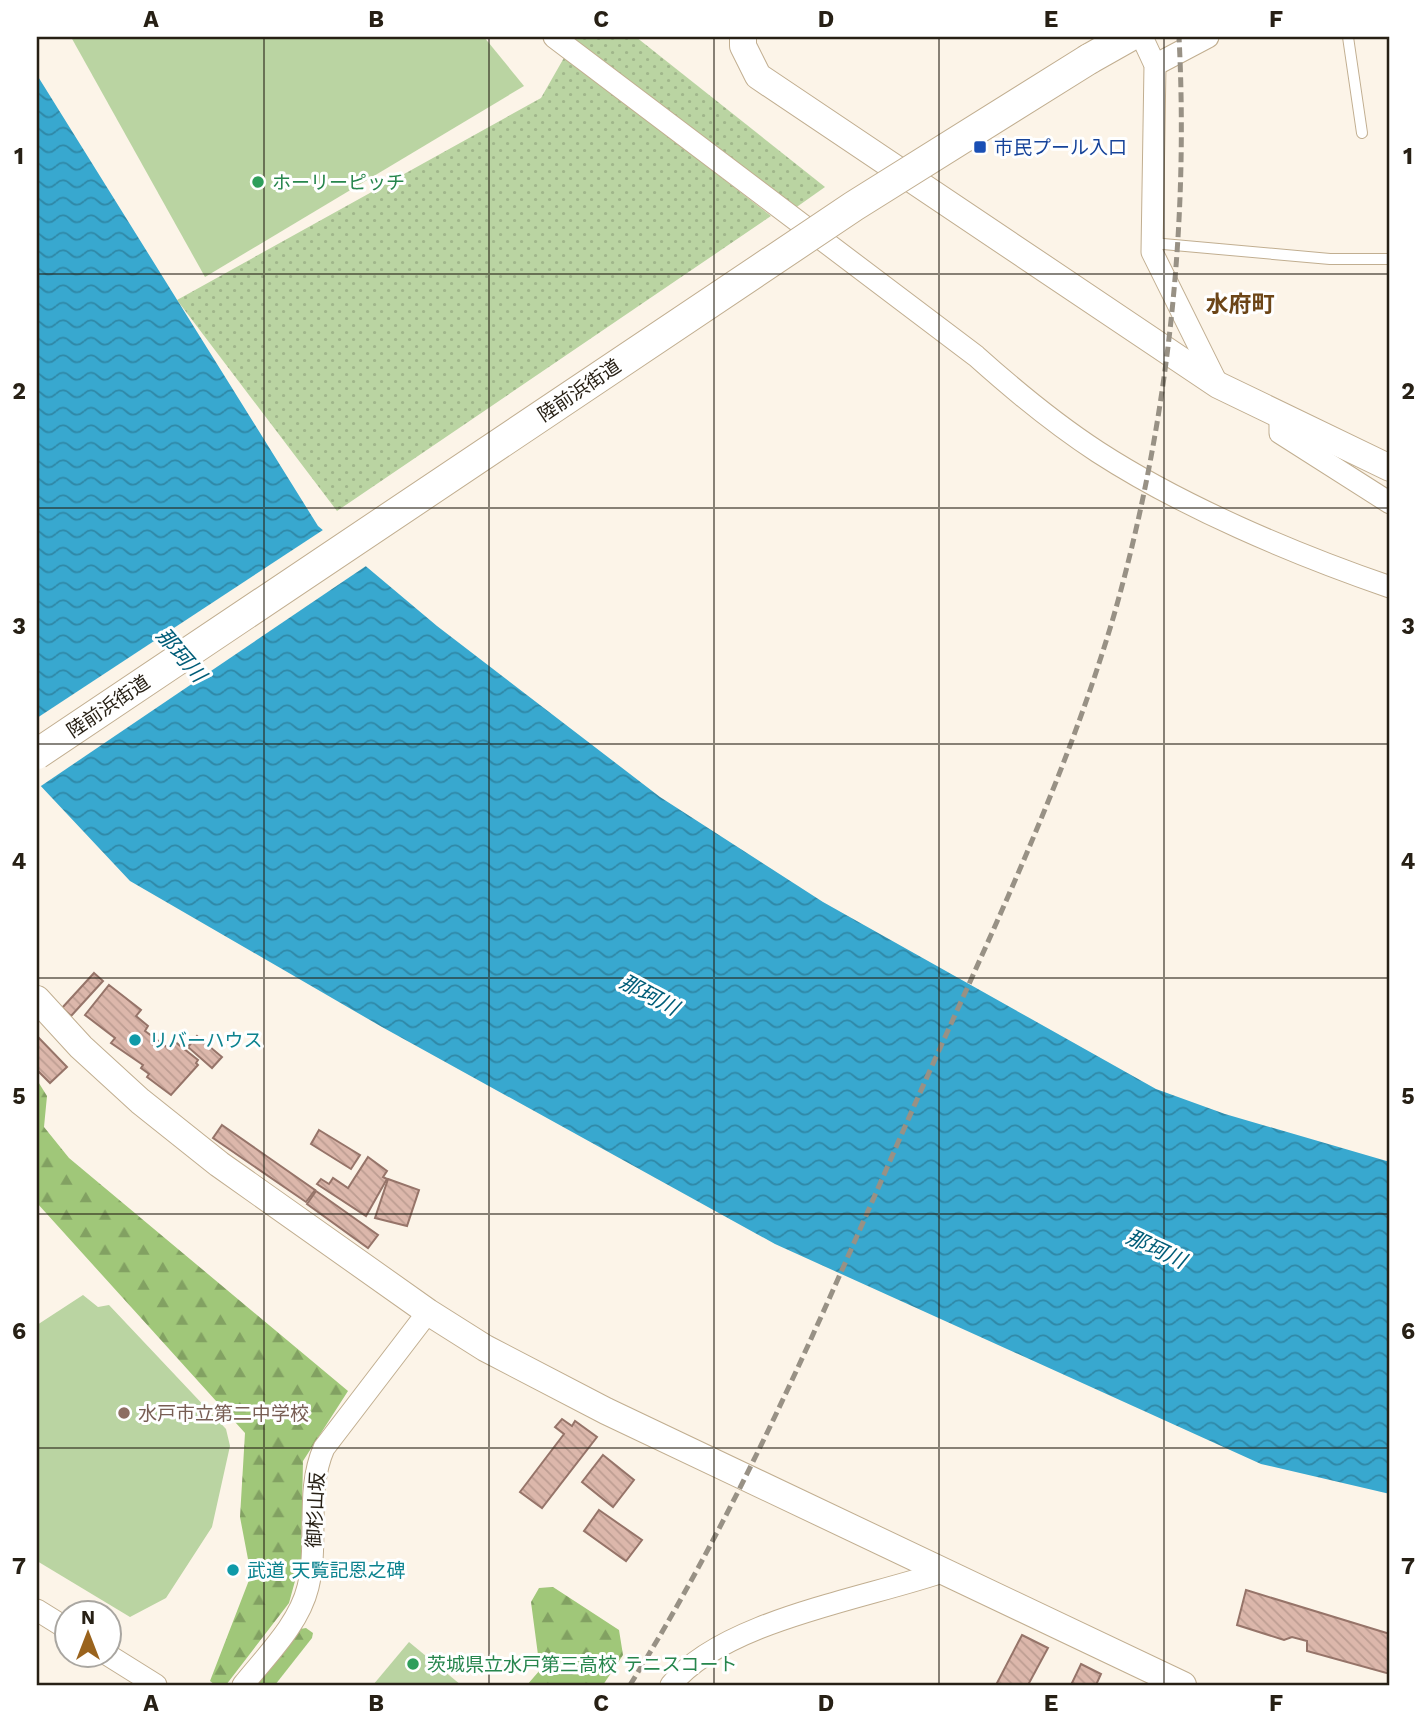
<svg xmlns="http://www.w3.org/2000/svg" width="1427" height="1722" viewBox="0 0 1427 1722" font-family="'Work Sans','Noto Sans JP',sans-serif">
	<style>
		.green { fill: url(#green-dots) }
		.forest { fill: url(#forest-firs) }
		.pitch { fill: #bad4a2 }
		.water { fill: url(#water-waves) }
		.pier { fill: #fcf4e8 }
		.building { fill: url(#building-back-hatch); stroke: #967469; stroke-width: 2 }
		.lines { fill: none; stroke-linecap: round; stroke-linejoin: round }
		.service-casing { stroke: #c1ae90; stroke-width: 12 }
		.minor-casing { stroke: #c1ae90; stroke-width: 23 }
		.tertiary-casing { stroke: #c1ae90; stroke-width: 28 }
		.secondary-casing { stroke: #c1ae90; stroke-width: 32 }
		.service { stroke: #fff; stroke-width: 10 }
		.minor { stroke: #fff; stroke-width: 21 }
		.tertiary { stroke: #fff; stroke-width: 26 }
		.secondary { stroke: #fff; stroke-width: 30 }
		.rail { stroke: #989185; stroke-width: 5; stroke-dasharray: 10 5; stroke-linecap: butt }
		.secondary-bridge-casing { stroke: #c1ae90; stroke-width: 32; stroke-linecap: butt }
		.secondary-bridge { stroke: #fff; stroke-width: 30 }
		.grid { fill: none; stroke: #272015; stroke-width: 2; stroke-opacity: 0.55 }
		.transit-dot { fill: #1a4fb4; stroke: #fff; stroke-width: 2.5 }
		.leisure-dot { fill: #2e9e5b; stroke: #fff; stroke-width: 2.5 }
		.culture-dot { fill: #0f9aa8; stroke: #fff; stroke-width: 2.5 }
		.education-dot { fill: #8d6e63; stroke: #fff; stroke-width: 2.5 }
		.labels { text-anchor: middle; stroke-width: 6; stroke-linejoin: round; paint-order: stroke }
		.transit-label { font-size: 19px; fill: #164399; stroke: #fff; text-anchor: start }
		.leisure-label { font-size: 19px; fill: #27864d; stroke: #fff; text-anchor: start }
		.street-label { font-size: 19px; fill: #272015; stroke: #fff }
		.culture-label { font-size: 19px; fill: #0d838f; stroke: #fff; text-anchor: start }
		.education-label { font-size: 19px; fill: #785e54; stroke: #fff; text-anchor: start }
		.water-label { font-size: 21px; font-style: italic; fill: #005d78; stroke: #fff }
		.quarter-label { font-size: 23px; font-weight: bold; fill: #6c4517; stroke: #fff }
		.neatline { fill: none; stroke: #272015; stroke-width: 2.5 }
		.grid-label { font-size: 23px; text-anchor: middle; font-weight: bold; fill: #272015 }
	</style>
	<defs>
		<pattern id="green-dots" width="8" height="8" patternUnits="userSpaceOnUse" patternTransform="scale(1.75)"><rect width="8" height="8" fill="#bad4a2"/><path d="M2 2h.1M6 6h.1" fill="none" stroke="#a0b68b" stroke-width="1.8" stroke-linecap="round"/></pattern>
		<pattern id="forest-firs" width="22" height="20" patternUnits="userSpaceOnUse" patternTransform="scale(1.75)"><rect width="22" height="20" fill="#a0c779"/><path d="M5 1l3.5 6h-7zM16 11l3.5 6h-7z" fill="#82a162"/></pattern>
		<pattern id="water-waves" width="16" height="10" patternUnits="userSpaceOnUse" patternTransform="scale(1.75)"><rect width="16" height="10" fill="#38a8cf"/><path d="M0 5q4-4 8 0t8 0" fill="none" stroke="#2f88a7"/></pattern>
		<pattern id="building-back-hatch" width="6" height="6" patternUnits="userSpaceOnUse" patternTransform="scale(1.75)"><rect width="6" height="6" fill="#dcb7ab"/><path d="M-1 5l2 2M0 0l6 6M5-1l2 2" fill="none" stroke="#bd9d92"/></pattern>
	</defs>
	<rect width="100%" height="100%" fill="#fcf4e8"/>
	<g class="green">
		<polygon points="561,37 636,37 825,187 791,211"/>
		<polygon points="565,56 771,216 337,511 177,300 541,98"/>
	</g>
	<g class="forest">
		<polygon points="37,1080 47,1096 44,1127 69,1158 348,1391 303,1461 301,1559 289,1603 226,1685 215,1685 210,1681 251,1575 240,1517 245,1433 37,1203"/>
		<polygon points="553,1587 619,1630 623,1655 603,1685 527,1685 540,1670 531,1602 539,1588"/>
		<polygon points="306,1628 313,1633 312,1638 275,1685 257,1685 300,1629"/>
	</g>
	<g class="pitch">
		<polygon points="71,37 484,37 524,86 205,277"/>
		<polygon points="83,1295 98,1307 109,1305 226,1429 230,1446 212,1527 166,1598 130,1617 37,1561 37,1325"/>
		<polygon points="409,1642 461,1685 373,1685"/>
	</g>
	<polygon class="water" points="37,75 318,526 437,626 660,797 823,902 1156,1089 1225,1114 1390,1162 1390,1494 1261,1464 775,1244 382,1027 130,881 37,782"/>
	<polygon class="pier" points="326,528 369,564 38,788 37,718"/>
	<g class="building">
		<polygon points="94,973 103,981 71,1016 62,1008"/>
		<polygon points="109,985 141,1010 136,1016 148,1026 145,1031 168,1048 174,1041 198,1060 196,1063 198,1065 171,1095 147,1077 149,1074 141,1068 143,1065 111,1043 115,1038 85,1015"/>
		<polygon points="37,1036 67,1067 50,1083 37,1070"/>
		<polygon points="197,1036 222,1057 212,1068 188,1047"/>
		<polygon points="222,1125 315,1190 306,1202 213,1138"/>
		<polygon points="319,1130 360,1155 351,1169 311,1144"/>
		<polygon points="368,1157 387,1171 383,1177 387,1179 366,1216 317,1184 321,1179 329,1184 333,1178 348,1188"/>
		<polygon points="388,1179 419,1190 407,1226 375,1218"/>
		<polygon points="316,1191 378,1235 368,1248 307,1204"/>
		<polygon points="562,1419 572,1426 575,1421 597,1437 542,1508 520,1492 564,1434 555,1427"/>
		<polygon points="603,1455 634,1480 613,1507 582,1482"/>
		<polygon points="599,1510 642,1540 626,1561 584,1531"/>
		<polygon points="1246,1590 1390,1634 1390,1674 1307,1651 1307,1641 1292,1637 1284,1640 1237,1625"/>
		<polygon points="1022,1635 1048,1648 1028,1685 996,1685"/>
		<polygon points="1081,1664 1101,1674 1096,1685 1071,1685"/>
	</g>
	<g class="lines">
		<defs>
			<g id="service">
				<polyline points="1348,37 1362,133"/>
				<polyline points="1152,243 1330,259 1390,259"/>
			</g>
			<g id="minor">
				<path d="M554,37l422,319c39,35 79,68 122,96 85,55 196,102 292,135"/>
				<polyline points="1142,37 1155,65 1152,252 1218,385"/>
				<polyline points="1155,65 1208,37"/>
				<polyline points="1280,418 1280,433 1390,503"/>
				<polyline points="37,1610 66,1628"/>
				<polyline points="108,1655 156,1685"/>
				<path d="M243,1685c24,-30 56,-61 65,-98 11,-45 -3,-96 16,-139l104,-136"/>
				<path d="M671,1685c52,-65 198,-87 274,-114"/>
			</g>
			<g id="tertiary">
				<polyline points="743,37 743,46 758,76 1218,385 1390,468"/>
				<polyline points="37,999 81,1047 140,1101 219,1164 428,1312 485,1348 606,1411 1183,1685"/>
			</g>
			<polyline id="secondary" points="1089,59 1128,37"/>
		</defs>
		<use href="#service" class="service-casing"/>
		<use href="#minor" class="minor-casing"/>
		<use href="#tertiary" class="tertiary-casing"/>
		<use href="#secondary" class="secondary-casing"/>
		<use href="#service" class="service"/>
		<use href="#minor" class="minor"/>
		<use href="#tertiary" class="tertiary"/>
		<use href="#secondary" class="secondary"/>
		<path class="rail" d="M630,1685c108,-173 188,-360 270,-547 75,-172 161,-342 214,-523 53,-186 75,-385 65,-578"/>
		<defs>
			<polyline id="secondary-bridge" points="37,754 854,206 1089,59"/>
		</defs>
		<use href="#secondary-bridge" class="secondary-bridge-casing"/>
		<use href="#secondary-bridge" class="secondary-bridge"/>
	</g>
	<path class="grid" d="M264,37v1648M489,37v1648M714,37v1648M939,37v1648M1164,37v1648M37,274h1353M37,508h1353M37,744h1353M37,978h1353M37,1214h1353M37,1448h1353"/>
	<rect class="transit-dot" x="973" y="140" width="14" height="14" rx="3.5"/>
	<g class="leisure-dot">
		<circle cx="258" cy="182" r="7"/>
		<circle cx="413" cy="1664" r="7"/>
	</g>
	<g class="culture-dot">
		<circle cx="135" cy="1040" r="7"/>
		<circle cx="233" cy="1570" r="7"/>
	</g>
	<circle class="education-dot" cx="124" cy="1413" r="7"/>
	<g class="labels">
		<g class="transit-label">
			<text x="994" y="154">市民プール入口</text>
		</g>
		<g class="leisure-label">
			<text x="272" y="189">ホーリーピッチ</text>
			<text x="427" y="1671">茨城県立水戸第三高校 テニスコート</text>
		</g>
		<g class="street-label">
			<text transform="translate(579 390) rotate(-34)" y="7">陸前浜街道</text>
			<text transform="translate(108 706) rotate(-34)" y="7">陸前浜街道</text>
			<text transform="translate(315 1510) rotate(-87)" y="7">御杉山坂</text>
		</g>
		<g class="culture-label">
			<text x="149" y="1047">リバーハウス</text>
			<text x="247" y="1577">武道 天覧記恩之碑</text>
		</g>
		<g class="education-label">
			<text x="138" y="1420">水戸市立第二中学校</text>
		</g>
		<g class="water-label">
			<text transform="translate(181 655) rotate(49)" y="7">那珂川</text>
			<text transform="translate(649 995) rotate(28)" y="7">那珂川</text>
			<text transform="translate(1156 1249) rotate(25)" y="7">那珂川</text>
		</g>
		<g class="quarter-label">
			<text x="1240" y="312">水府町</text>
		</g>
	</g>
	<rect width="1427" height="1722" fill="none" stroke="#ffffff" stroke-width="77"/>
	<g transform="translate(88 1634)"><circle r="33" fill="#ffffff" stroke="#a9a6a1" stroke-width="2"/>
	<path d="M0-5L12 26L0 18L-12 26Z" fill="#9a631d"/>
	<text y="-10" font-size="19" font-weight="bold" text-anchor="middle" fill="#272015">N</text>
	</g>
	<rect x="38" y="38" width="1350" height="1646" class="neatline"/>
	<g class="grid-label">
		<text x="151" y="27">A</text>
		<text x="376" y="27">B</text>
		<text x="601" y="27">C</text>
		<text x="826" y="27">D</text>
		<text x="1051" y="27">E</text>
		<text x="1276" y="27">F</text>
		<text x="19" y="164">1</text>
		<text x="1408" y="164">1</text>
		<text x="19" y="399">2</text>
		<text x="1408" y="399">2</text>
		<text x="19" y="634">3</text>
		<text x="1408" y="634">3</text>
		<text x="19" y="869">4</text>
		<text x="1408" y="869">4</text>
		<text x="19" y="1104">5</text>
		<text x="1408" y="1104">5</text>
		<text x="19" y="1339">6</text>
		<text x="1408" y="1339">6</text>
		<text x="19" y="1574">7</text>
		<text x="1408" y="1574">7</text>
		<text x="151" y="1711">A</text>
		<text x="376" y="1711">B</text>
		<text x="601" y="1711">C</text>
		<text x="826" y="1711">D</text>
		<text x="1051" y="1711">E</text>
		<text x="1276" y="1711">F</text>
	</g>
</svg>
